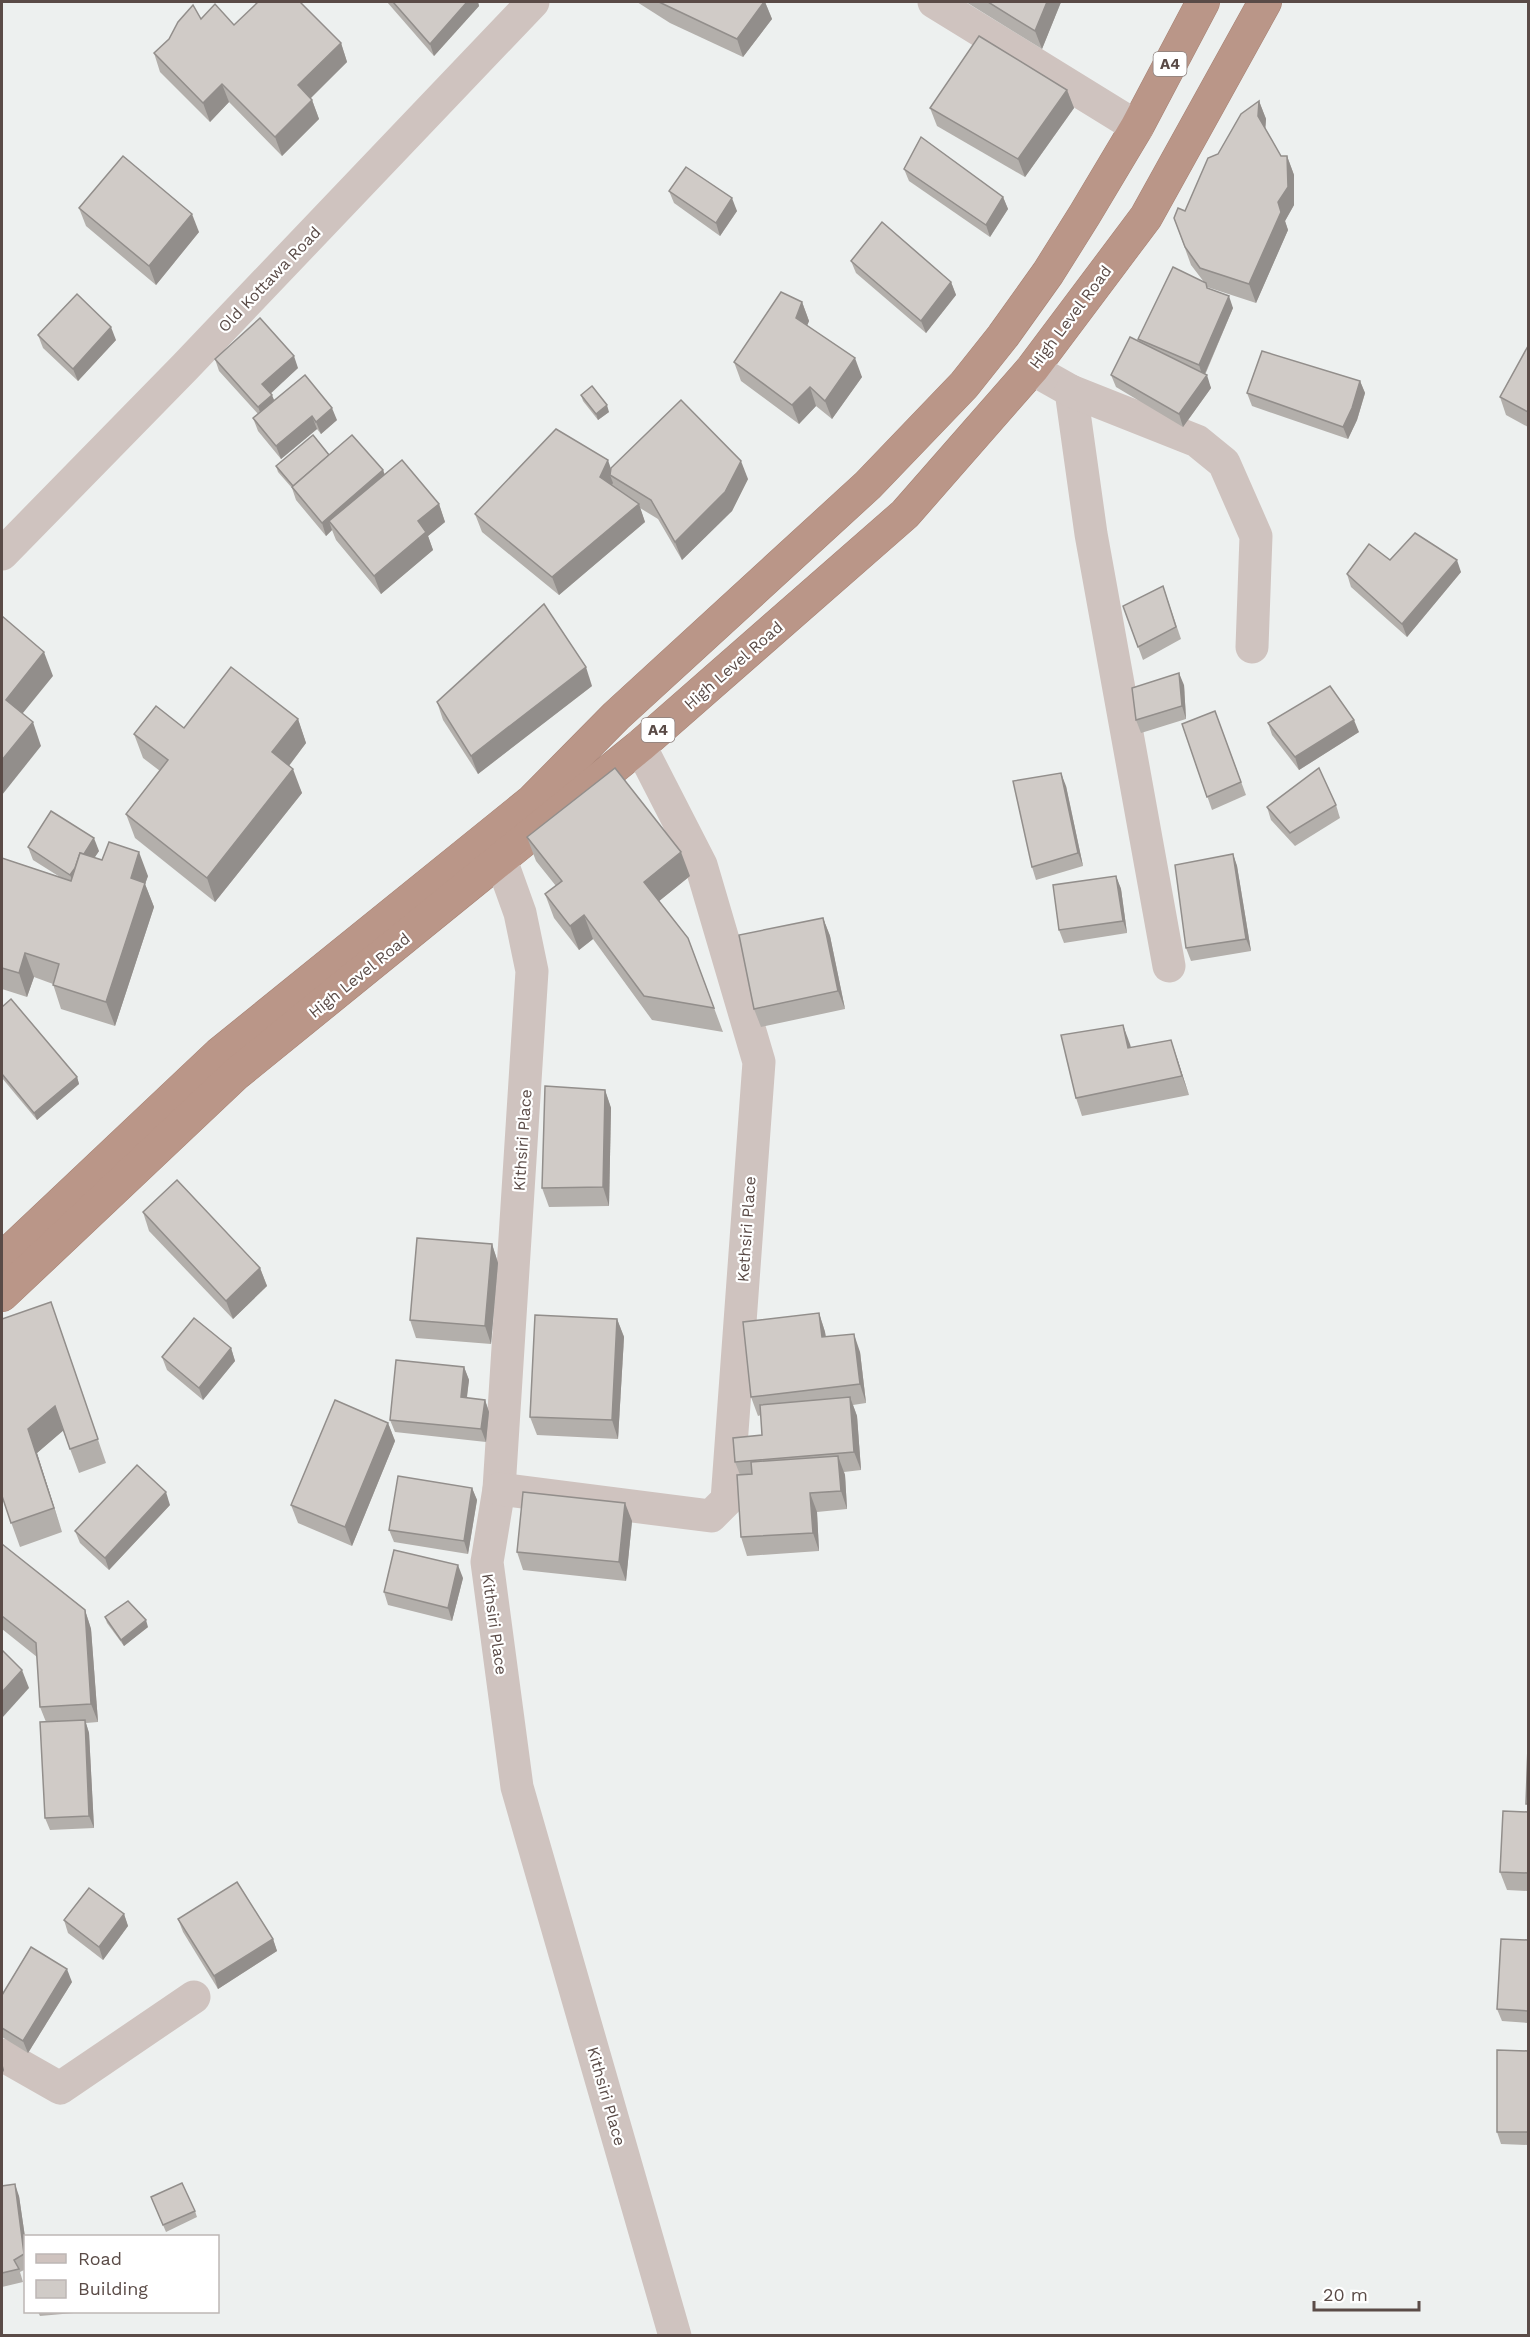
<svg xmlns="http://www.w3.org/2000/svg" width="1530" height="2337" viewBox="0 0 1530 2337" font-family="'Work Sans',sans-serif">
	<style>
		.lines { fill: none; stroke-linecap: round; stroke-linejoin: round }
		.highway-casing { stroke: #a58173; stroke-width: 34 }
		.minor { stroke: #cfc3bf; stroke-width: 33 }
		.highway { stroke: #ba9688; stroke-width: 33 }
		.wall { fill: #b3afab }
		.shaded-wall { fill: #928e8b }
		.building { fill: #d0cbc7; stroke: #928e8b; stroke-width: 1.5 }
		.labels { text-anchor: middle; stroke-width: 4.5; stroke-linejoin: round; paint-order: stroke }
		.shield { fill: #fff; stroke: #8c817e; stroke-width: 1.5 }
		.shield-label { font-size: 15px; font-weight: bold; fill: #5a4b47 }
		.street-label { font-size: 16px; fill: #5a4b47; stroke: #fff }
	</style>
	<rect width="100%" height="100%" fill="#edf0ef"/>
	<g class="lines">
		<defs>
			<g id="highway">
				<polyline points="2,1259 219,1054 532,801 616,716 868,485 964,385 1003,336 1048,273 1085,214 1137,127 1203,2"/>
				<polyline points="2,1295 236,1074 640,746 905,514 1032,369 1146,217 1265,2"/>
			</g>
		</defs>
		<use href="#highway" class="highway-casing"/>
		<g class="minor">
			<polyline points="934,2 1137,127"/>
			<polyline points="1032,369 1071,391 1091,534 1169,966"/>
			<polyline points="1071,391 1197,441 1224,463 1256,536 1252,647"/>
			<polyline points="2,554 185,367 533,2"/>
			<polyline points="501,860 520,913 532,971 499,1489 487,1562 517,1787 675,2336"/>
			<polyline points="499,1489 711,1516 727,1500 759,1062 701,865 640,746"/>
			<polyline points="2,2055 60,2088 194,1997"/>
		</g>
		<use href="#highway" class="highway"/>
	</g>
	<g class="wall">
		<polygon points="387,2 478,2 479,6 434,56"/>
		<polygon points="637,2 765,2 772,19 743,57 670,23"/>
		<polygon points="966,2 1061,2 1042,49"/>
		<polygon points="201,19 341,43 347,62 310,98 312,100 319,119 282,156 229,102 210,122 160,72 154,53"/>
		<polygon points="1067,90 1074,108 1025,177 937,126 930,108"/>
		<polygon points="1259,101 1266,119 1265,128 1281,156 1287,156 1294,175 1294,205 1285,221 1288,230 1256,303 1207,287 1208,289 1233,308 1205,375 1211,388 1183,427 1116,387 1111,375 1139,342 1138,339 1204,282 1191,265 1174,218 1185,211 1218,154"/>
		<polygon points="904,169 1003,197 1008,209 990,237 909,181"/>
		<polygon points="669,191 737,211 720,236 674,203"/>
		<polygon points="79,208 199,232 156,285 86,226"/>
		<polygon points="851,261 951,282 956,295 926,333 856,273"/>
		<polygon points="802,302 809,321 807,325 862,377 832,419 816,406 799,424 741,381 734,362"/>
		<polygon points="38,335 116,340 78,381 43,348"/>
		<polygon points="1528,346 1528,427 1506,415 1500,397"/>
		<polygon points="215,359 298,368 270,393 274,401 337,420 321,434 317,429 281,459 258,431 253,418 258,414 219,371"/>
		<polygon points="1360,381 1365,393 1357,420 1348,439 1252,406 1247,393"/>
		<polygon points="581,395 609,412 598,420 583,401"/>
		<polygon points="329,455 383,470 385,475 439,504 445,522 428,536 433,550 381,594 336,540 332,530 326,536 296,500 292,488 278,472 276,466"/>
		<polygon points="611,469 748,479 732,511 682,560 658,519 640,508 645,522 559,595 482,532 475,514"/>
		<polygon points="1390,560 1461,572 1407,637 1351,587 1347,574"/>
		<polygon points="1163,586 1181,639 1143,660 1123,606"/>
		<polygon points="1184,685 1186,719 1141,733 1136,720"/>
		<polygon points="592,686 478,774 443,720 437,702"/>
		<polygon points="1215,711 1246,795 1212,810 1182,724"/>
		<polygon points="298,719 306,743 289,766 302,793 215,902 135,838 126,814 160,771 143,758 134,734"/>
		<polygon points="1268,723 1359,732 1299,770 1272,735"/>
		<polygon points="1066,786 1083,866 1036,880 1032,867"/>
		<polygon points="1336,805 1340,818 1295,846 1271,820 1267,807"/>
		<polygon points="527,837 690,876 659,901 688,938 723,1032 652,1020 593,939 579,950 554,918 545,894 556,886 536,861"/>
		<polygon points="28,847 99,851 94,858 148,876 145,884 154,907 115,1026 61,1009 53,984 34,977 27,997 2,989 2,858 60,877 33,860"/>
		<polygon points="1233,854 1237,866 1251,951 1191,961 1186,948"/>
		<polygon points="1116,876 1121,889 1127,933 1064,943 1059,930"/>
		<polygon points="823,918 830,936 845,1009 761,1027 754,1009"/>
		<polygon points="2,1007 77,1077 79,1084 37,1120 2,1078"/>
		<polygon points="1130,1044 1131,1048 1177,1058 1189,1095 1082,1116 1076,1098"/>
		<polygon points="605,1090 611,1108 609,1206 549,1207 542,1188"/>
		<polygon points="143,1212 260,1268 267,1286 233,1319 149,1231"/>
		<polygon points="492,1244 498,1263 491,1344 416,1338 410,1320"/>
		<polygon points="819,1313 825,1332 826,1337 860,1352 866,1403 853,1405 857,1416 861,1470 844,1472 845,1475 847,1509 817,1512 819,1551 747,1556 741,1537 740,1475 735,1462 762,1435 761,1415 758,1416 751,1397"/>
		<polygon points="617,1319 624,1337 618,1439 537,1435 530,1417"/>
		<polygon points="59,1326 106,1463 79,1473 63,1430 37,1453 62,1532 20,1547 2,1497"/>
		<polygon points="231,1348 235,1361 203,1400 167,1370 162,1357"/>
		<polygon points="464,1367 469,1380 467,1398 485,1400 489,1412 486,1442 395,1432 390,1420"/>
		<polygon points="388,1423 395,1441 352,1546 298,1523 291,1505"/>
		<polygon points="472,1488 477,1500 468,1554 394,1542 389,1530"/>
		<polygon points="170,1505 109,1570 80,1543 75,1531"/>
		<polygon points="632,1521 626,1581 523,1570 517,1552"/>
		<polygon points="2,1544 85,1610 91,1629 98,1722 86,1723 89,1733 94,1828 50,1830 45,1818 46,1722 40,1707 37,1657 2,1629"/>
		<polygon points="463,1578 452,1621 388,1605 384,1592"/>
		<polygon points="105,1617 148,1627 124,1646 107,1623"/>
		<polygon points="1528,1812 1528,1891 1507,1890 1500,1872"/>
		<polygon points="124,1914 128,1926 103,1960 68,1933 64,1920"/>
		<polygon points="178,1919 273,1939 277,1951 218,1989 183,1932"/>
		<polygon points="1528,1940 1528,2023 1502,2021 1497,2009"/>
		<polygon points="72,1982 28,2053 2,2037 2,1995"/>
		<polygon points="1528,2051 1528,2145 1501,2144 1497,2132"/>
		<polygon points="2,2186 19,2196 26,2244 26,2269 20,2272 23,2282 2,2287"/>
		<polygon points="151,2197 195,2211 197,2217 166,2232"/>
		<polygon points="38,2312 85,2312 40,2316"/>
	</g>
	<g class="shaded-wall">
		<polygon points="467,2 478,2 479,6 434,56 430,44"/>
		<polygon points="764,2 765,2 772,19 743,57 737,39"/>
		<polygon points="1047,2 1061,2 1042,49 1035,31"/>
		<polygon points="341,43 347,62 305,104 298,85"/>
		<polygon points="222,84 229,102 210,122 203,103"/>
		<polygon points="1067,90 1074,108 1025,177 1018,159"/>
		<polygon points="312,100 319,119 282,156 275,137"/>
		<polygon points="1259,101 1266,119 1265,134 1258,116"/>
		<polygon points="1287,156 1294,175 1294,205 1285,221 1288,230 1256,303 1249,284 1278,202"/>
		<polygon points="1003,197 1008,209 990,237 986,225"/>
		<polygon points="732,198 737,211 720,236 716,223"/>
		<polygon points="192,214 199,232 156,285 149,266"/>
		<polygon points="951,282 956,295 926,333 921,321"/>
		<polygon points="1229,296 1233,308 1203,378 1199,365"/>
		<polygon points="802,302 809,321 803,336 796,318"/>
		<polygon points="111,327 116,340 78,381 73,369"/>
		<polygon points="294,356 298,368 267,397 262,384"/>
		<polygon points="855,358 862,377 832,419 825,401"/>
		<polygon points="1207,375 1211,388 1183,427 1179,414"/>
		<polygon points="1360,381 1365,393 1357,420 1348,439 1343,427"/>
		<polygon points="810,387 816,406 799,424 792,405"/>
		<polygon points="272,395 277,407 263,419 258,407"/>
		<polygon points="607,405 609,412 598,420 596,414"/>
		<polygon points="332,408 337,420 321,434 316,422"/>
		<polygon points="312,416 317,429 281,459 276,446"/>
		<polygon points="608,460 614,478 610,475 613,483 606,496 600,477"/>
		<polygon points="741,461 748,479 732,511 682,560 675,542"/>
		<polygon points="383,470 387,482 329,521 332,530 326,536 322,523"/>
		<polygon points="439,504 445,522 428,536 433,550 381,594 374,576 418,521"/>
		<polygon points="639,504 645,522 559,595 552,577"/>
		<polygon points="1457,560 1461,572 1407,637 1402,624"/>
		<polygon points="44,652 53,676 14,724 6,700"/>
		<polygon points="586,667 592,686 478,774 471,756"/>
		<polygon points="1179,673 1184,685 1186,719 1182,706"/>
		<polygon points="298,719 306,743 281,776 272,752"/>
		<polygon points="1354,720 1359,732 1299,770 1295,757"/>
		<polygon points="33,722 41,746 2,795 2,760"/>
		<polygon points="293,769 302,793 215,902 207,878"/>
		<polygon points="1061,773 1066,786 1083,866 1078,853"/>
		<polygon points="94,838 99,851 75,887 70,875"/>
		<polygon points="139,852 148,876 145,884 154,907 115,1026 106,1002 131,878"/>
		<polygon points="681,852 690,876 653,906 644,882"/>
		<polygon points="1233,854 1237,866 1251,951 1246,939"/>
		<polygon points="1116,876 1121,889 1127,933 1123,921"/>
		<polygon points="584,915 593,939 579,950 570,926"/>
		<polygon points="823,918 830,936 845,1009 838,991"/>
		<polygon points="25,953 34,977 27,997 19,973"/>
		<polygon points="1123,1025 1130,1044 1134,1067 1128,1048"/>
		<polygon points="1171,1040 1177,1058 1189,1095 1182,1076"/>
		<polygon points="77,1077 79,1084 37,1120 34,1113"/>
		<polygon points="605,1090 611,1108 609,1206 603,1187"/>
		<polygon points="492,1244 498,1263 491,1344 485,1326"/>
		<polygon points="260,1268 267,1286 233,1319 226,1301"/>
		<polygon points="819,1313 825,1332 828,1356 822,1337"/>
		<polygon points="617,1319 624,1337 618,1439 612,1420"/>
		<polygon points="854,1334 860,1352 866,1403 860,1384"/>
		<polygon points="231,1348 235,1361 203,1400 199,1388"/>
		<polygon points="464,1367 469,1380 465,1410 461,1397"/>
		<polygon points="850,1397 857,1416 861,1470 854,1452"/>
		<polygon points="485,1400 489,1412 486,1442 481,1429"/>
		<polygon points="55,1406 64,1430 37,1453 62,1532 28,1429"/>
		<polygon points="388,1423 395,1441 352,1546 345,1527"/>
		<polygon points="838,1456 845,1475 847,1509 841,1491"/>
		<polygon points="472,1488 477,1500 468,1554 464,1541"/>
		<polygon points="166,1492 170,1505 109,1570 105,1558"/>
		<polygon points="810,1493 817,1512 819,1551 813,1533"/>
		<polygon points="625,1503 632,1521 626,1581 619,1562"/>
		<polygon points="458,1565 463,1578 452,1621 448,1608"/>
		<polygon points="85,1610 91,1629 98,1722 91,1704"/>
		<polygon points="146,1620 148,1627 124,1646 121,1640"/>
		<polygon points="22,1670 29,1688 2,1718 2,1692"/>
		<polygon points="85,1720 89,1733 94,1828 89,1816"/>
		<polygon points="124,1914 128,1926 103,1960 99,1947"/>
		<polygon points="273,1939 277,1951 218,1989 214,1976"/>
		<polygon points="67,1969 72,1982 28,2053 23,2041"/>
		<polygon points="2,2062 4,2070 2,2075"/>
		<polygon points="15,2184 19,2196 26,2244 26,2259 24,2254"/>
	</g>
	<g class="building">
		<polygon points="258,2 300,2 341,43 298,85 312,100 275,137 222,84 203,103 154,53 169,39 178,22 193,5 201,19 215,4 234,25"/>
		<polygon points="393,2 467,2 430,44"/>
		<polygon points="659,2 764,2 737,39"/>
		<polygon points="988,2 1047,2 1035,31"/>
		<polygon points="979,36 1067,90 1018,159 930,108"/>
		<polygon points="1259,101 1258,116 1281,156 1287,156 1288,187 1278,202 1281,212 1249,284 1200,268 1185,247 1174,218 1178,208 1185,211 1208,158 1218,154 1241,114"/>
		<polygon points="921,137 1003,197 986,225 904,169"/>
		<polygon points="123,156 192,214 149,266 79,208"/>
		<polygon points="686,167 732,198 716,223 669,191"/>
		<polygon points="882,222 951,282 921,321 851,261"/>
		<polygon points="1173,267 1206,283 1207,288 1229,296 1199,365 1138,339"/>
		<polygon points="781,292 802,302 796,318 855,358 825,401 810,387 792,405 734,362"/>
		<polygon points="77,294 111,327 73,369 38,335"/>
		<polygon points="260,318 294,356 262,384 272,395 258,407 215,359"/>
		<polygon points="1130,337 1207,375 1179,414 1111,375"/>
		<polygon points="1528,346 1528,412 1500,397"/>
		<polygon points="1262,351 1360,381 1352,408 1343,427 1247,393"/>
		<polygon points="305,375 332,408 316,422 312,416 276,446 253,418"/>
		<polygon points="592,386 607,405 596,414 581,395"/>
		<polygon points="681,400 741,461 725,492 675,542 651,500 610,475 611,468"/>
		<polygon points="556,429 608,460 600,477 639,504 552,577 475,514"/>
		<polygon points="313,435 329,455 293,486 276,466"/>
		<polygon points="352,435 383,470 322,523 292,487"/>
		<polygon points="402,460 439,504 418,521 426,532 374,576 329,521"/>
		<polygon points="1415,533 1457,560 1402,624 1347,574 1369,544 1390,560"/>
		<polygon points="1163,586 1176,627 1138,647 1123,606"/>
		<polygon points="544,604 586,667 471,756 437,702"/>
		<polygon points="2,616 44,652 6,700 33,722 2,760"/>
		<polygon points="231,667 298,719 272,752 293,769 207,878 126,814 168,760 134,734 156,706 184,728"/>
		<polygon points="1179,673 1182,706 1136,720 1132,688"/>
		<polygon points="1330,686 1354,720 1295,757 1268,723"/>
		<polygon points="1215,711 1241,782 1207,797 1182,724"/>
		<polygon points="615,768 681,852 644,882 688,938 714,1008 644,996 584,915 570,926 545,894 562,881 527,837"/>
		<polygon points="1319,768 1336,805 1290,833 1267,807"/>
		<polygon points="1061,773 1078,853 1032,867 1013,781"/>
		<polygon points="51,811 94,838 84,854 80,853 75,868 70,875 28,847"/>
		<polygon points="109,842 139,852 131,878 145,883 106,1002 53,985 59,964 25,953 19,973 2,968 2,858 71,881 80,853 102,860"/>
		<polygon points="1233,854 1246,939 1186,948 1175,865"/>
		<polygon points="1116,876 1123,921 1059,930 1053,885"/>
		<polygon points="823,918 838,991 754,1009 739,935"/>
		<polygon points="11,999 77,1077 34,1113 2,1074 2,1007"/>
		<polygon points="1123,1025 1128,1048 1171,1040 1182,1076 1076,1098 1061,1035"/>
		<polygon points="545,1086 605,1090 603,1187 542,1188"/>
		<polygon points="177,1180 260,1268 226,1301 143,1212"/>
		<polygon points="417,1238 492,1244 485,1326 410,1320"/>
		<polygon points="51,1302 98,1439 70,1449 55,1406 28,1429 54,1508 11,1523 2,1496 2,1319"/>
		<polygon points="819,1313 822,1337 854,1334 860,1384 751,1397 743,1322"/>
		<polygon points="535,1315 617,1319 612,1420 530,1417"/>
		<polygon points="194,1318 231,1348 199,1388 162,1357"/>
		<polygon points="396,1360 464,1367 461,1397 485,1400 481,1429 390,1420"/>
		<polygon points="850,1397 854,1452 735,1462 733,1438 762,1435 760,1405"/>
		<polygon points="335,1400 388,1423 345,1527 291,1505"/>
		<polygon points="838,1456 841,1491 810,1493 813,1533 741,1537 737,1475 752,1474 751,1462"/>
		<polygon points="137,1465 166,1492 105,1558 75,1531"/>
		<polygon points="398,1476 472,1488 464,1541 389,1530"/>
		<polygon points="523,1492 625,1503 619,1562 517,1552"/>
		<polygon points="2,1544 85,1610 91,1704 40,1707 36,1643 2,1616"/>
		<polygon points="394,1550 458,1565 448,1608 384,1592"/>
		<polygon points="128,1601 146,1620 121,1640 105,1617"/>
		<polygon points="2,1650 22,1670 2,1692"/>
		<polygon points="85,1720 89,1816 45,1818 40,1722"/>
		<polygon points="1528,1746 1528,1804 1526,1804"/>
		<polygon points="1503,1811 1528,1812 1528,1873 1500,1872"/>
		<polygon points="237,1882 273,1939 214,1976 178,1919"/>
		<polygon points="89,1888 124,1914 99,1947 64,1920"/>
		<polygon points="1501,1939 1528,1940 1528,2011 1497,2009"/>
		<polygon points="31,1947 67,1969 23,2041 2,2028 2,1995"/>
		<polygon points="1497,2050 1528,2051 1528,2132 1497,2132"/>
		<polygon points="182,2183 195,2211 163,2225 151,2197"/>
		<polygon points="15,2184 24,2254 14,2260 19,2269 2,2273 2,2186"/>
	</g>
	<g class="labels">
		<g class="shield">
			<rect x="1153.5" y="52" width="33" height="24" rx="4.5"/>
			<rect x="641.5" y="718" width="33" height="24" rx="4.5"/>
		</g>
		<g class="shield-label">
			<text x="1170" y="69">A4</text>
			<text x="658" y="735">A4</text>
		</g>
		<g class="street-label">
			<text transform="translate(269 279) rotate(-46)" y="6">Old Kottawa Road</text>
			<text transform="translate(1070 317) rotate(-53)" y="6">High Level Road</text>
			<text transform="translate(733 665) rotate(-41)" y="6">High Level Road</text>
			<text transform="translate(359 975) rotate(-39)" y="6">High Level Road</text>
			<text transform="translate(522 1140) rotate(-86)" y="6">Kithsiri Place</text>
			<text transform="translate(746 1229) rotate(-86)" y="6">Kethsiri Place</text>
			<text transform="translate(495 1624) rotate(82)" y="6">Kithsiri Place</text>
			<text transform="translate(607 2096) rotate(74)" y="6">Kithsiri Place</text>
		</g>
	</g>
	<rect width="1530" height="2337" fill="none" stroke="#5a4b47" stroke-width="6"/>
	<rect x="24" y="2235" width="195" height="78" fill="#ffffff" stroke="#bdb7b5" stroke-width="1.5"/>
	<rect x="36" y="2254" width="30" height="9" fill="#cfc3bf" stroke="#bdb7b5" stroke-width="1.5"/>
	<text x="78" y="2265" font-size="18" fill="#5a4b47">Road</text>
	<rect x="36" y="2280" width="30" height="18" fill="#d0cbc7" stroke="#bdb7b5" stroke-width="1.5"/>
	<text x="78" y="2295" font-size="18" fill="#5a4b47">Building</text>
	<path d="M1314 2301v9h105v-9" fill="none" stroke="#5a4b47" stroke-width="3"/>
	<text x="1323" y="2301" font-size="18" fill="#5a4b47" stroke="#ffffff" stroke-width="4.5" paint-order="stroke">20 m</text>
</svg>
